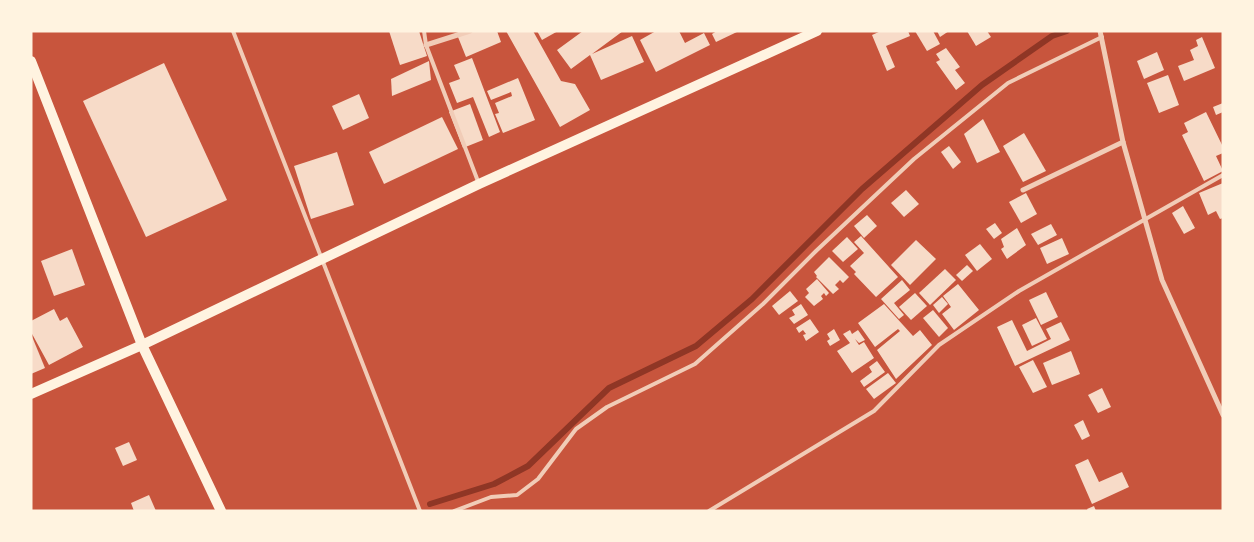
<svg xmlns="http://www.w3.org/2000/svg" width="1254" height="542" viewBox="0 0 1254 542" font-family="Lato,sans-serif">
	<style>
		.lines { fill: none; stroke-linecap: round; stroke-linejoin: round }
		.stream { stroke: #8f3625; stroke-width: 6 }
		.building { fill: #f7dbc8 }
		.service { stroke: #f1ccb7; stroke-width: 4 }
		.minor { stroke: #f1ccb7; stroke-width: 5 }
		.secondary { stroke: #fff3e0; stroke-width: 10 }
	</style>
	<rect width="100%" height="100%" fill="#c8553d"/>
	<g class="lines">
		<polyline class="stream" points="430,504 494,484 528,466 609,388 696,346 752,299 862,189 982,85 1052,36 1067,31"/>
	</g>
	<g class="building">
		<polygon points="389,31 419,31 427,56 400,65"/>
		<polygon points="473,31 497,31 501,42 466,57 458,37"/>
		<polygon points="506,31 533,31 561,81 575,84 590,110 560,127"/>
		<polygon points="537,31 558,31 542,40"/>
		<polygon points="583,31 623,31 592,54 632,36 644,62 601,80 590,55 571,69 557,50"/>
		<polygon points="656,31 679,31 685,43 704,33 710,45 656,72 640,40"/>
		<polygon points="717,31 739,31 716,42 712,34"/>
		<polygon points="881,31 908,31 910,36 886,46 895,67 887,71 872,35"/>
		<polygon points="915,31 933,31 940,44 927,51"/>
		<polygon points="937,31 949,31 940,37"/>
		<polygon points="967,31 987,31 991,37 976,46"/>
		<polygon points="1202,37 1215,68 1184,81 1178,66 1194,60 1190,50 1198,46 1196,40"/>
		<polygon points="946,48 960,67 955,70 965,83 956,90 936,62 940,60 936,54"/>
		<polygon points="1157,52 1164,70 1144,79 1137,61"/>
		<polygon points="472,58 500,132 489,137 473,97 457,103 449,83 460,79 454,65"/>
		<polygon points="429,61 431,80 392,96 391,79"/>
		<polygon points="164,63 227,200 146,237 83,101"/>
		<polygon points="1168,75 1179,105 1159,113 1147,83"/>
		<polygon points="518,78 535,120 503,133 495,114 499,113 495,103 512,96 511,92 491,100 487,91"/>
		<polygon points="359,94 369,118 343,130 332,106"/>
		<polygon points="1223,103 1223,112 1216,115 1213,107"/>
		<polygon points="470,104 483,140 463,148 449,112"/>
		<polygon points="1206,112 1223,147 1223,153 1216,156 1223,171 1204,181 1182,135 1188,132 1184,123"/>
		<polygon points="442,117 458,149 384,184 369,152"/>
		<polygon points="983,119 1000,152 977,163 964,134"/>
		<polygon points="1024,133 1046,171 1023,182 1003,146"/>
		<polygon points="949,146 961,162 953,169 941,152"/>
		<polygon points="337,152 354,205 311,219 294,166"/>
		<polygon points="1223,183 1223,218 1220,219 1216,211 1208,215 1199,193"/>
		<polygon points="906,190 919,204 904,217 891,203"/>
		<polygon points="1026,193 1037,214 1021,223 1009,202"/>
		<polygon points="1183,206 1195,228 1184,234 1172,213"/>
		<polygon points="867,215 877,226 864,238 854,226"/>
		<polygon points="995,223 1002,233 994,239 986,229"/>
		<polygon points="1051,224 1057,235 1038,245 1031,234"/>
		<polygon points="1017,228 1026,245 1007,259 1001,249 1004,247 1001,239"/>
		<polygon points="861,236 898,277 876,297 854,274 856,272 850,266 864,253 854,242"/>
		<polygon points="847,237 858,249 843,262 832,251"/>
		<polygon points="1062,238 1069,254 1047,264 1040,248"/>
		<polygon points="916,240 936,259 910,285 891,265"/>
		<polygon points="980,244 992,259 977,271 965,255"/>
		<polygon points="72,249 85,285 54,296 41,261"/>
		<polygon points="829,257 849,277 843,283 840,280 835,285 839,289 833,294 816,277 817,276 814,272"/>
		<polygon points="967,265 973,271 962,281 956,275"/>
		<polygon points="945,269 956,280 930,305 919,293"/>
		<polygon points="817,279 829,293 826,296 824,293 821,296 823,299 814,306 805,297 809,293 806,289"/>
		<polygon points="902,280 910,290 894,303 904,315 899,319 881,299"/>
		<polygon points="958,284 979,310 954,330 942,314 951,307 943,296"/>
		<polygon points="790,291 798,301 779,315 772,306"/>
		<polygon points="1046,292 1058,317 1041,325 1029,300"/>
		<polygon points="915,293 927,306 911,320 899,307"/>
		<polygon points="942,297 948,304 939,313 933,305"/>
		<polygon points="801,304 808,315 794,324 789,318 795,315 792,310"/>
		<polygon points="884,304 913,336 920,330 932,345 896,379 877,350 900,331 898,329 875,347 858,323"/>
		<polygon points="54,309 60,321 67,317 83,347 49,365 31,332 31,321"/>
		<polygon points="933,310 948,328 939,337 923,318"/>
		<polygon points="1036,318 1047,339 1032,346 1022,325"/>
		<polygon points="810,319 819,332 806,341 803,335 806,334 803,330 799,333 796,328"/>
		<polygon points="1012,320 1027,351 1051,339 1046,329 1061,322 1070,340 1015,366 997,327"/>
		<polygon points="834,329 840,340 830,346 827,341 830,339 827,334"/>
		<polygon points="850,330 852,334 858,330 865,340 859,343 855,339 859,345 864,342 874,358 852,373 837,351 850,343 843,334"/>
		<polygon points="31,334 45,368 31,374"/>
		<polygon points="1071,351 1080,374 1052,385 1043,363"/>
		<polygon points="1033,360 1047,387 1033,393 1019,367"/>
		<polygon points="877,361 885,372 864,387 860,381 872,372 869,367"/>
		<polygon points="888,373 896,383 874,399 866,389"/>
		<polygon points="1102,388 1111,407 1098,413 1088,395"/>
		<polygon points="1083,420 1090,436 1082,440 1074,425"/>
		<polygon points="129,442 137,460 123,466 115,448"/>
		<polygon points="1088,459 1099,482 1122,472 1129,487 1092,504 1075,465"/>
		<polygon points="149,495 156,511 134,511 131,503"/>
		<polygon points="1094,506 1096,511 1088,511 1087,509"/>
	</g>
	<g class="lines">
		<g class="service">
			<polyline points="233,31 420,511"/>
			<polyline points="424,31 426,45 479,184"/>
			<polyline points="454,511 491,497 517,495 538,479 576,429 607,407 695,364 763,304 816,251 914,159 1008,83 1102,37"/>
			<polyline points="709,511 874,411 939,345 1019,291 1223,175"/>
		</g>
		<g class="minor">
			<polyline points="1100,31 1123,142 1162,280 1223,415"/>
			<polyline points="426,45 470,31"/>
			<polyline points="1023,190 1123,142"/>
		</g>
		<g class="secondary">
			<polyline points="31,61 142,345 221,511"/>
			<polyline points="31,394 142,345 479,184 817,31"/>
		</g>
	</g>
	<rect width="1254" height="542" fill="none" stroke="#fff3e0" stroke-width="65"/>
</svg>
